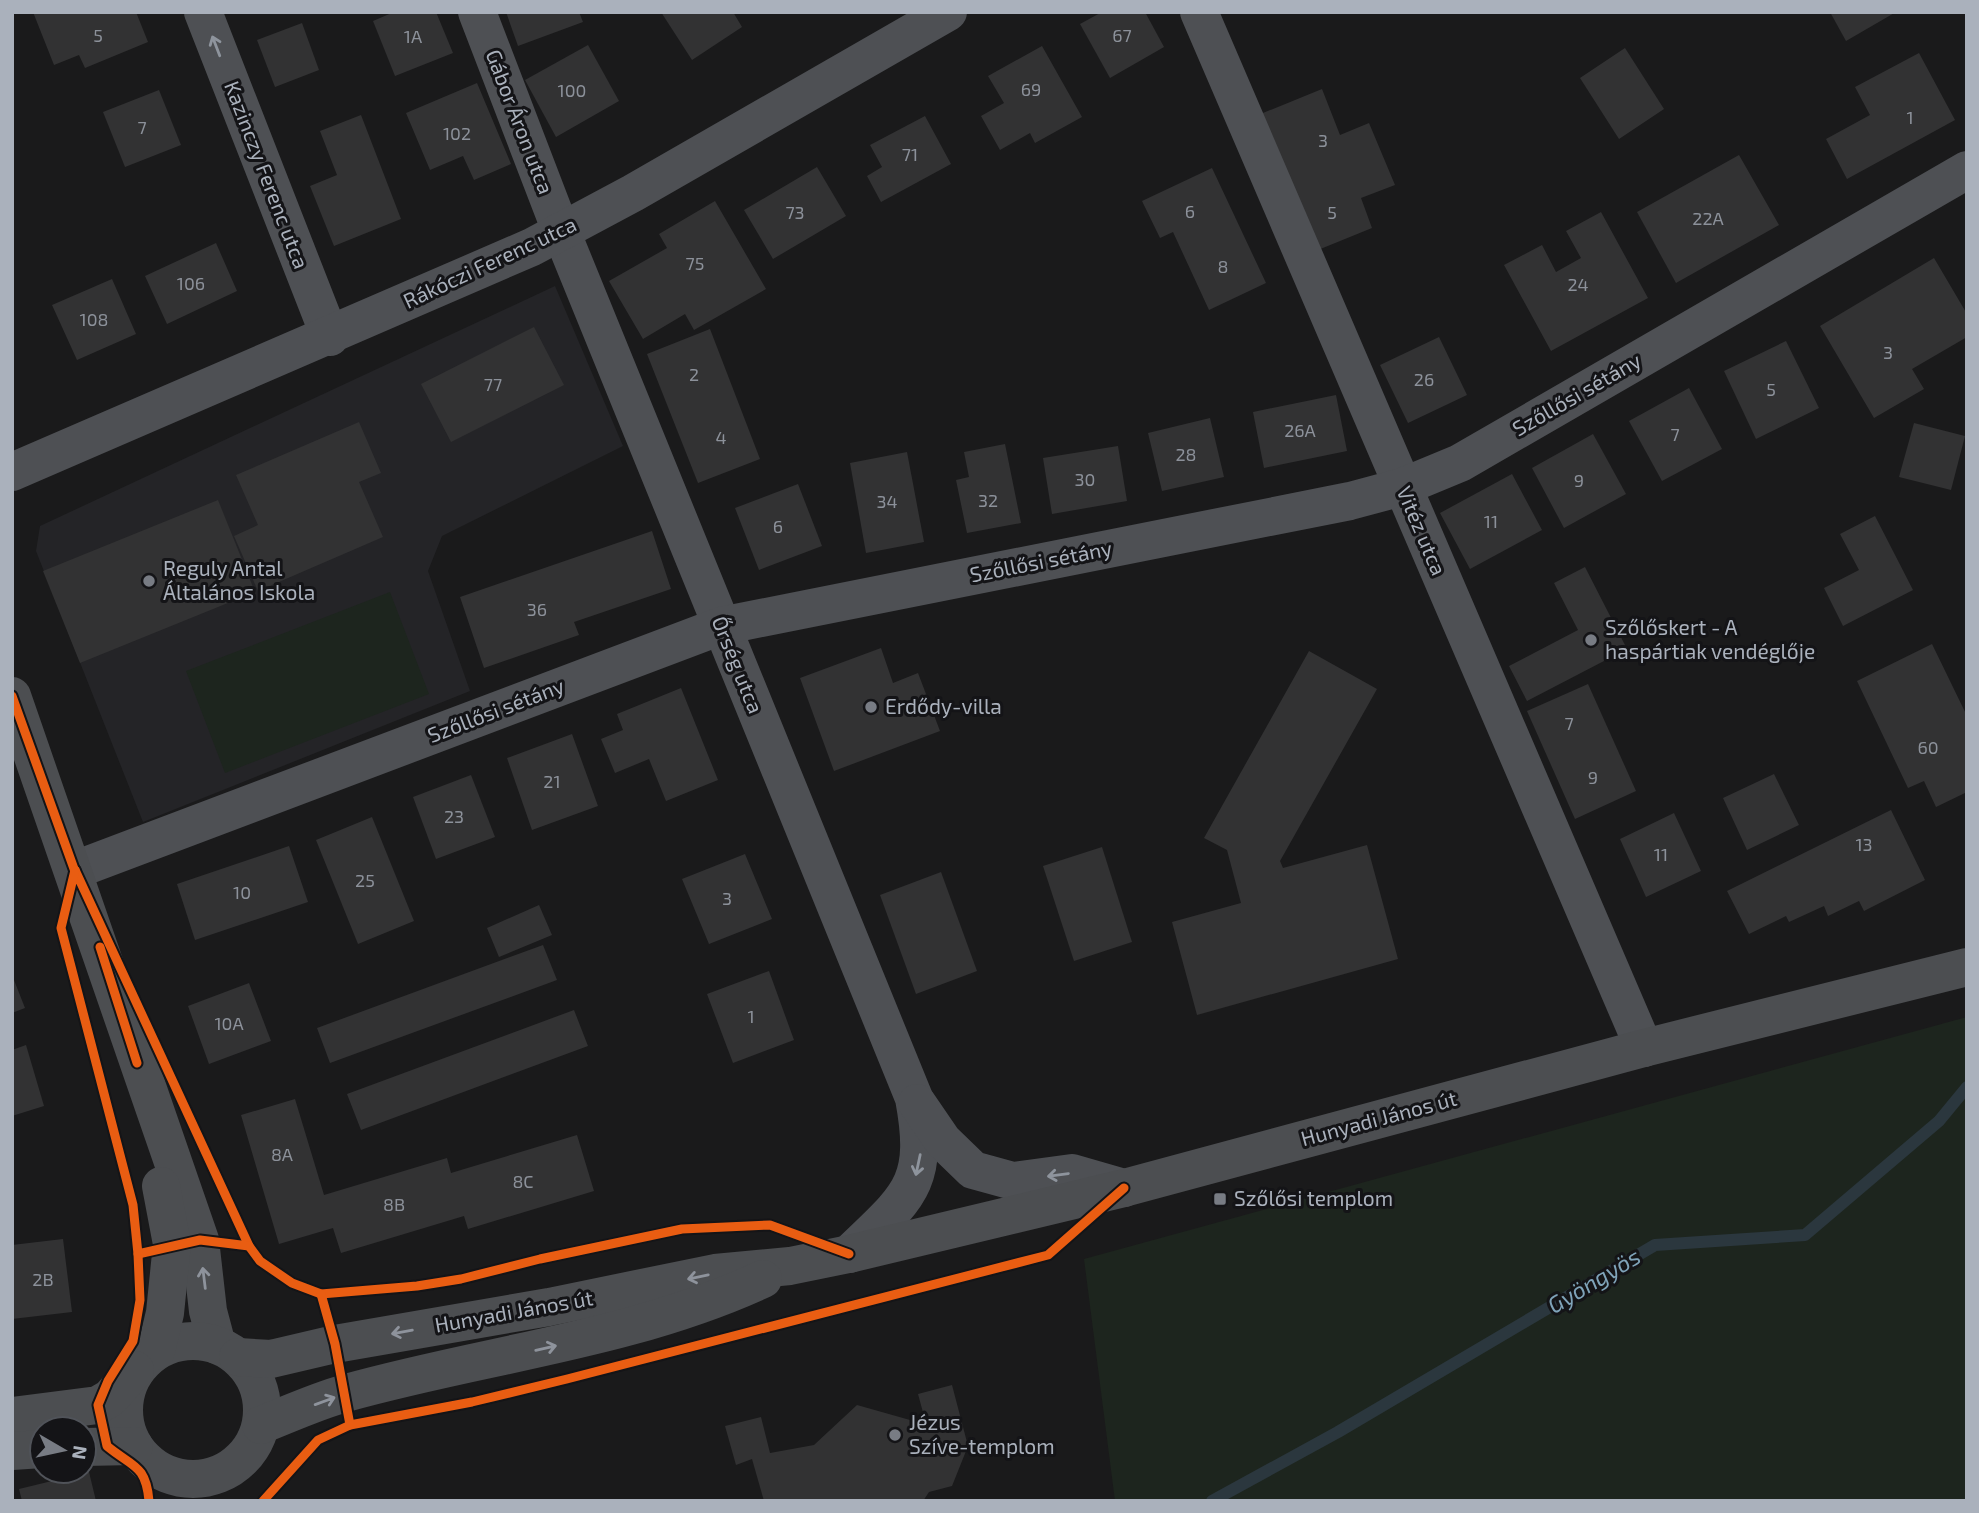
<svg xmlns="http://www.w3.org/2000/svg" width="1979" height="1513" viewBox="0 0 1979 1513" font-family="'Exo 2',sans-serif">
	<style>
		.built { fill: #242427 }
		.green { fill: #1d251e }
		.lines { fill: none; stroke-linecap: round; stroke-linejoin: round }
		.stream { stroke: #2b373e; stroke-width: 12 }
		.building { fill: #323233 }
		.street { stroke: #4e5054; stroke-width: 38 }
		.secondary { stroke: #4c4e51; stroke-width: 38 }
		.cycleway-casing { stroke: #141417; stroke-width: 13 }
		.cycleway { stroke: #e95d12; stroke-width: 9 }
		.oneway { stroke: #8e949d }
		.oneway2 { stroke: #8e939c }
		.poi-dot { fill: #787c84; stroke: #141417; stroke-width: 2.5 }
		.labels { text-anchor: middle; stroke-width: 6; stroke-linejoin: round; paint-order: stroke }
		.number-label { font-size: 18px; fill: #8c919a }
		.street-label { font-size: 21px; fill: #aab1bc; stroke: #141417 }
		.poi-label { font-size: 21px; fill: #aab1bc; stroke: #141417; text-anchor: start }
		.water-label { font-size: 23px; font-style: italic; fill: #7fa3b9; stroke: #141417 }
	</style>
	<rect width="100%" height="100%" fill="#1a1a1b"/>
	<polygon class="built" points="555,286 623,446 442,536 428,571 470,691 143,822 36,551 40,526"/>
	<g class="green">
		<polygon points="390,592 429,694 225,773 186,671"/>
		<polygon points="1967,1017 1967,1501 1115,1501 1084,1259"/>
	</g>
	<g class="lines">
		<polyline class="stream" points="1212,1501 1338,1432 1655,1245 1805,1235 1939,1121 1967,1087"/>
	</g>
	<g class="building">
		<polygon points="33,12 136,12 148,42 85,68 79,55 54,65"/>
		<polygon points="394,12 436,12 453,53 395,76 373,21"/>
		<polygon points="506,12 579,12 583,22 518,46"/>
		<polygon points="661,12 733,12 742,27 692,60"/>
		<polygon points="1102,12 1145,12 1164,47 1110,78 1080,24"/>
		<polygon points="1830,12 1896,12 1846,41"/>
		<polygon points="302,23 319,70 275,87 257,40"/>
		<polygon points="588,45 619,101 556,137 525,80"/>
		<polygon points="1042,46 1082,117 1035,143 1030,133 1000,150 981,116 1004,103 988,76"/>
		<polygon points="1625,48 1664,109 1619,139 1580,78"/>
		<polygon points="1919,53 1955,120 1847,179 1826,139 1870,115 1855,87"/>
		<polygon points="477,83 511,164 474,180 463,156 430,170 406,113"/>
		<polygon points="1322,89 1340,135 1369,123 1395,185 1361,198 1372,228 1313,252 1258,115"/>
		<polygon points="159,90 181,145 125,167 103,112"/>
		<polygon points="361,115 401,219 334,246 310,186 337,175 320,131"/>
		<polygon points="925,116 951,164 881,202 867,176 882,167 870,145"/>
		<polygon points="1739,155 1779,225 1676,283 1637,212"/>
		<polygon points="817,167 846,216 773,259 744,210"/>
		<polygon points="1212,168 1266,283 1209,310 1173,232 1160,238 1142,201"/>
		<polygon points="715,201 766,289 694,330 685,314 643,339 609,281 667,248 659,234"/>
		<polygon points="1601,212 1648,298 1551,351 1504,265 1542,245 1556,272 1581,258 1566,231"/>
		<polygon points="216,243 237,291 167,324 145,276"/>
		<polygon points="1934,258 1967,314 1967,337 1912,369 1924,389 1874,418 1820,326"/>
		<polygon points="112,279 136,334 77,360 52,305"/>
		<polygon points="534,327 564,385 451,442 421,384"/>
		<polygon points="710,329 760,459 698,483 647,354"/>
		<polygon points="1439,337 1467,395 1408,423 1380,365"/>
		<polygon points="1786,341 1819,408 1756,439 1724,371"/>
		<polygon points="1689,388 1722,449 1662,481 1629,421"/>
		<polygon points="1336,395 1347,451 1264,468 1253,412"/>
		<polygon points="1210,418 1224,477 1162,491 1148,433"/>
		<polygon points="359,422 381,473 359,482 383,537 258,591 234,536 258,525 236,475"/>
		<polygon points="1914,423 1965,436 1951,490 1899,477"/>
		<polygon points="1593,434 1626,494 1564,528 1532,468"/>
		<polygon points="1005,444 1021,523 967,533 956,480 969,477 964,452"/>
		<polygon points="1118,446 1127,501 1052,514 1043,458"/>
		<polygon points="907,452 924,542 866,553 850,463"/>
		<polygon points="1512,474 1542,530 1470,569 1440,513"/>
		<polygon points="798,484 822,546 759,570 735,508"/>
		<polygon points="218,500 255,592 80,663 43,571"/>
		<polygon points="1875,516 1913,590 1843,626 1824,588 1859,570 1840,534"/>
		<polygon points="652,531 671,589 574,622 579,635 484,668 460,597"/>
		<polygon points="1585,567 1627,649 1527,701 1509,666 1578,630 1554,583"/>
		<polygon points="1932,644 1967,716 1967,792 1936,807 1924,781 1908,788 1857,681"/>
		<polygon points="881,648 893,683 918,673 940,731 834,771 800,678"/>
		<polygon points="1309,651 1377,689 1280,861 1283,868 1367,845 1398,959 1197,1015 1172,922 1241,903 1227,850 1204,838"/>
		<polygon points="1588,684 1636,791 1575,819 1527,711"/>
		<polygon points="681,688 718,780 666,801 649,759 615,773 601,739 623,730 617,714"/>
		<polygon points="572,734 598,806 532,830 507,758"/>
		<polygon points="1774,774 1799,825 1747,850 1723,798"/>
		<polygon points="471,775 495,837 436,859 413,797"/>
		<polygon points="1891,810 1925,880 1864,911 1859,901 1828,916 1824,906 1789,922 1786,916 1749,934 1727,891"/>
		<polygon points="1674,813 1701,871 1646,897 1620,839"/>
		<polygon points="372,817 414,921 358,944 316,840"/>
		<polygon points="289,846 308,902 195,940 177,884"/>
		<polygon points="1102,847 1132,942 1074,961 1043,866"/>
		<polygon points="745,854 772,919 709,944 682,879"/>
		<polygon points="941,872 977,971 916,994 880,895"/>
		<polygon points="539,905 552,935 499,957 487,928"/>
		<polygon points="543,945 557,980 330,1063 317,1028"/>
		<polygon points="769,971 794,1040 733,1063 707,994"/>
		<polygon points="12,975 25,1008 12,1013"/>
		<polygon points="249,983 271,1041 209,1064 188,1006"/>
		<polygon points="574,1010 588,1046 361,1130 347,1094"/>
		<polygon points="26,1045 44,1106 12,1116 12,1050"/>
		<polygon points="295,1099 324,1195 447,1158 451,1173 577,1135 594,1191 468,1229 464,1216 341,1253 333,1228 279,1244 241,1115"/>
		<polygon points="63,1239 72,1312 12,1319 12,1245"/>
		<polygon points="952,1385 968,1446 952,1486 929,1492 923,1501 764,1501 752,1459 736,1465 725,1426 761,1417 770,1453 814,1445 857,1405 910,1420 924,1416 918,1394"/>
		<polygon points="89,1472 96,1501 22,1501 19,1489"/>
	</g>
	<g class="lines">
		<g class="street">
			<polyline points="203,12 330,337"/>
			<path d="M477,12l84,219 353,867c16,87 -5,98 -65,156"/>
			<polyline points="1199,12 1644,1048"/>
			<polyline points="12,472 532,247 633,193 948,12"/>
			<polyline points="75,870 721,626 1350,501 1402,487 1460,463 1967,170"/>
			<polyline points="917,1103 943,1141 973,1170 1013,1181 1072,1173 1124,1188"/>
		</g>
		<g class="secondary">
			<polyline points="12,696 200,1240 208,1311 217,1345"/>
			<circle cx="193" cy="1410" r="69"/>
			<polyline points="156,1351 165,1313 172,1244 161,1186"/>
			<polyline points="238,1357 271,1359 335,1344 549,1307 715,1273 790,1266 849,1254 1124,1188 1644,1048 1967,967"/>
			<polyline points="12,1416 98,1405 110,1398 135,1370"/>
			<path d="M261,1425c28,-11 56,-24 85,-32 139,-39 285,-53 417,-114"/>
			<polyline points="84,1447 134,1446"/>
			<polyline points="12,1451 42,1449"/>
		</g>
		<defs>
			<g id="cycleway">
				<polyline points="12,696 78,880"/>
				<polyline points="75,870 249,1246 260,1261 292,1283 321,1294 417,1286 461,1279 540,1259 682,1229 770,1225 849,1254"/>
				<path d="M75,870l-14,58 72,277 5,49 2,46 -7,41 -25,40 -10,24 9,41c25,21 39,18 42,55"/>
				<polyline points="100,947 137,1063"/>
				<polyline points="138,1254 200,1240 249,1246"/>
				<polyline points="321,1294 335,1344 350,1425"/>
				<polyline points="263,1501 318,1440 350,1425 472,1402 567,1379 1048,1255 1124,1188"/>
			</g>
		</defs>
		<use href="#cycleway" class="cycleway-casing"/>
		<use href="#cycleway" class="cycleway"/>
	</g>
	<defs><path id="oneway-shaft" d="M-6 0H5M1.5-3L5.5 0L1.5 3" fill="none" stroke-width="1.6" stroke-linecap="round" stroke-linejoin="round" transform="scale(1.75)"/></defs>
	<g class="oneway">
		<use href="#oneway-shaft" transform="translate(216 46) rotate(-111)"/>
		<use href="#oneway-shaft" transform="translate(918 1165) rotate(102)"/>
		<use href="#oneway-shaft" transform="translate(1058 1175) rotate(172)"/>
	</g>
	<g class="oneway2">
		<use href="#oneway-shaft" transform="translate(698 1277) rotate(168)"/>
		<use href="#oneway-shaft" transform="translate(204 1278) rotate(-97)"/>
		<use href="#oneway-shaft" transform="translate(402 1332) rotate(170)"/>
		<use href="#oneway-shaft" transform="translate(546 1348) rotate(-13)"/>
		<use href="#oneway-shaft" transform="translate(325 1401) rotate(-20)"/>
	</g>
	<g class="poi-dot">
		<circle cx="149" cy="581" r="7"/>
		<circle cx="1591" cy="640" r="7"/>
		<circle cx="871" cy="707" r="7"/>
		<rect x="1213" y="1192" width="14" height="14" rx="3.5"/>
		<circle cx="895" cy="1435" r="7"/>
	</g>
	<g class="labels">
		<g class="number-label">
			<text x="98" y="42">5</text>
			<text x="1122" y="42">67</text>
			<text x="413" y="43">1A</text>
			<text x="1031" y="96">69</text>
			<text x="572" y="97">100</text>
			<text x="1910" y="124">1</text>
			<text x="142" y="134">7</text>
			<text x="457" y="140">102</text>
			<text x="1323" y="147">3</text>
			<text x="910" y="161">71</text>
			<text x="1190" y="218">6</text>
			<text x="795" y="219">73</text>
			<text x="1332" y="219">5</text>
			<text x="1708" y="225">22A</text>
			<text x="695" y="270">75</text>
			<text x="1223" y="273">8</text>
			<text x="191" y="290">106</text>
			<text x="1578" y="291">24</text>
			<text x="94" y="326">108</text>
			<text x="1888" y="359">3</text>
			<text x="694" y="381">2</text>
			<text x="1424" y="386">26</text>
			<text x="493" y="391">77</text>
			<text x="1771" y="396">5</text>
			<text x="1300" y="437">26A</text>
			<text x="1675" y="441">7</text>
			<text x="721" y="444">4</text>
			<text x="1186" y="461">28</text>
			<text x="1085" y="486">30</text>
			<text x="1579" y="487">9</text>
			<text x="988" y="507">32</text>
			<text x="887" y="508">34</text>
			<text x="1491" y="528">11</text>
			<text x="778" y="533">6</text>
			<text x="537" y="616">36</text>
			<text x="1569" y="730">7</text>
			<text x="1928" y="754">60</text>
			<text x="1593" y="784">9</text>
			<text x="552" y="788">21</text>
			<text x="454" y="823">23</text>
			<text x="1864" y="851">13</text>
			<text x="1661" y="861">11</text>
			<text x="365" y="887">25</text>
			<text x="242" y="899">10</text>
			<text x="727" y="905">3</text>
			<text x="751" y="1023">1</text>
			<text x="229" y="1030">10A</text>
			<text x="282" y="1161">8A</text>
			<text x="523" y="1188">8C</text>
			<text x="394" y="1211">8B</text>
			<text x="43" y="1286">2B</text>
		</g>
		<g class="street-label">
			<text transform="translate(519 122) rotate(69)" y="7">Gábor Áron utca</text>
			<text transform="translate(266 175) rotate(69)" y="7">Kazinczy Ferenc utca</text>
			<text transform="translate(490 263) rotate(-25)" y="7">Rákóczi Ferenc utca</text>
			<text transform="translate(1577 395) rotate(-30)" y="7">Szőllősi sétány</text>
			<text transform="translate(1421 531) rotate(67)" y="7">Vitéz utca</text>
			<text transform="translate(1041 562) rotate(-11)" y="7">Szőllősi sétány</text>
			<text transform="translate(737 665) rotate(68)" y="7">Őrség utca</text>
			<text transform="translate(496 711) rotate(-21)" y="7">Szőllősi sétány</text>
			<text transform="translate(1379 1119) rotate(-15)" y="7">Hunyadi János út</text>
			<text transform="translate(514 1312) rotate(-10)" y="7">Hunyadi János út</text>
		</g>
		<g class="poi-label">
			<text x="163" y="576">Reguly Antal<tspan x="163" dy="24">Általános Iskola</tspan></text>
			<text x="1605" y="635">Szőlőskert - A<tspan x="1605" dy="24">haspártiak vendéglője</tspan></text>
			<text x="885" y="714">Erdődy-villa</text>
			<text x="1234" y="1206">Szőlősi templom</text>
			<text x="909" y="1430">Jézus<tspan x="909" dy="24">Szíve-templom</tspan></text>
		</g>
		<g class="water-label">
			<text transform="translate(1594 1281) rotate(-31)" y="8">Gyöngyös</text>
		</g>
	</g>
	<rect width="1979" height="1513" fill="none" stroke="#aab1bc" stroke-width="28"/>
	<g transform="translate(63 1450) rotate(99)"><circle r="33" fill="#141417" stroke="#505359" stroke-width="2"/>
	<path d="M0-5L12 26L0 18L-12 26Z" fill="#787c84"/>
	<text y="-10" font-size="19" font-weight="bold" text-anchor="middle" fill="#aab1bc">N</text>
	</g>
</svg>
